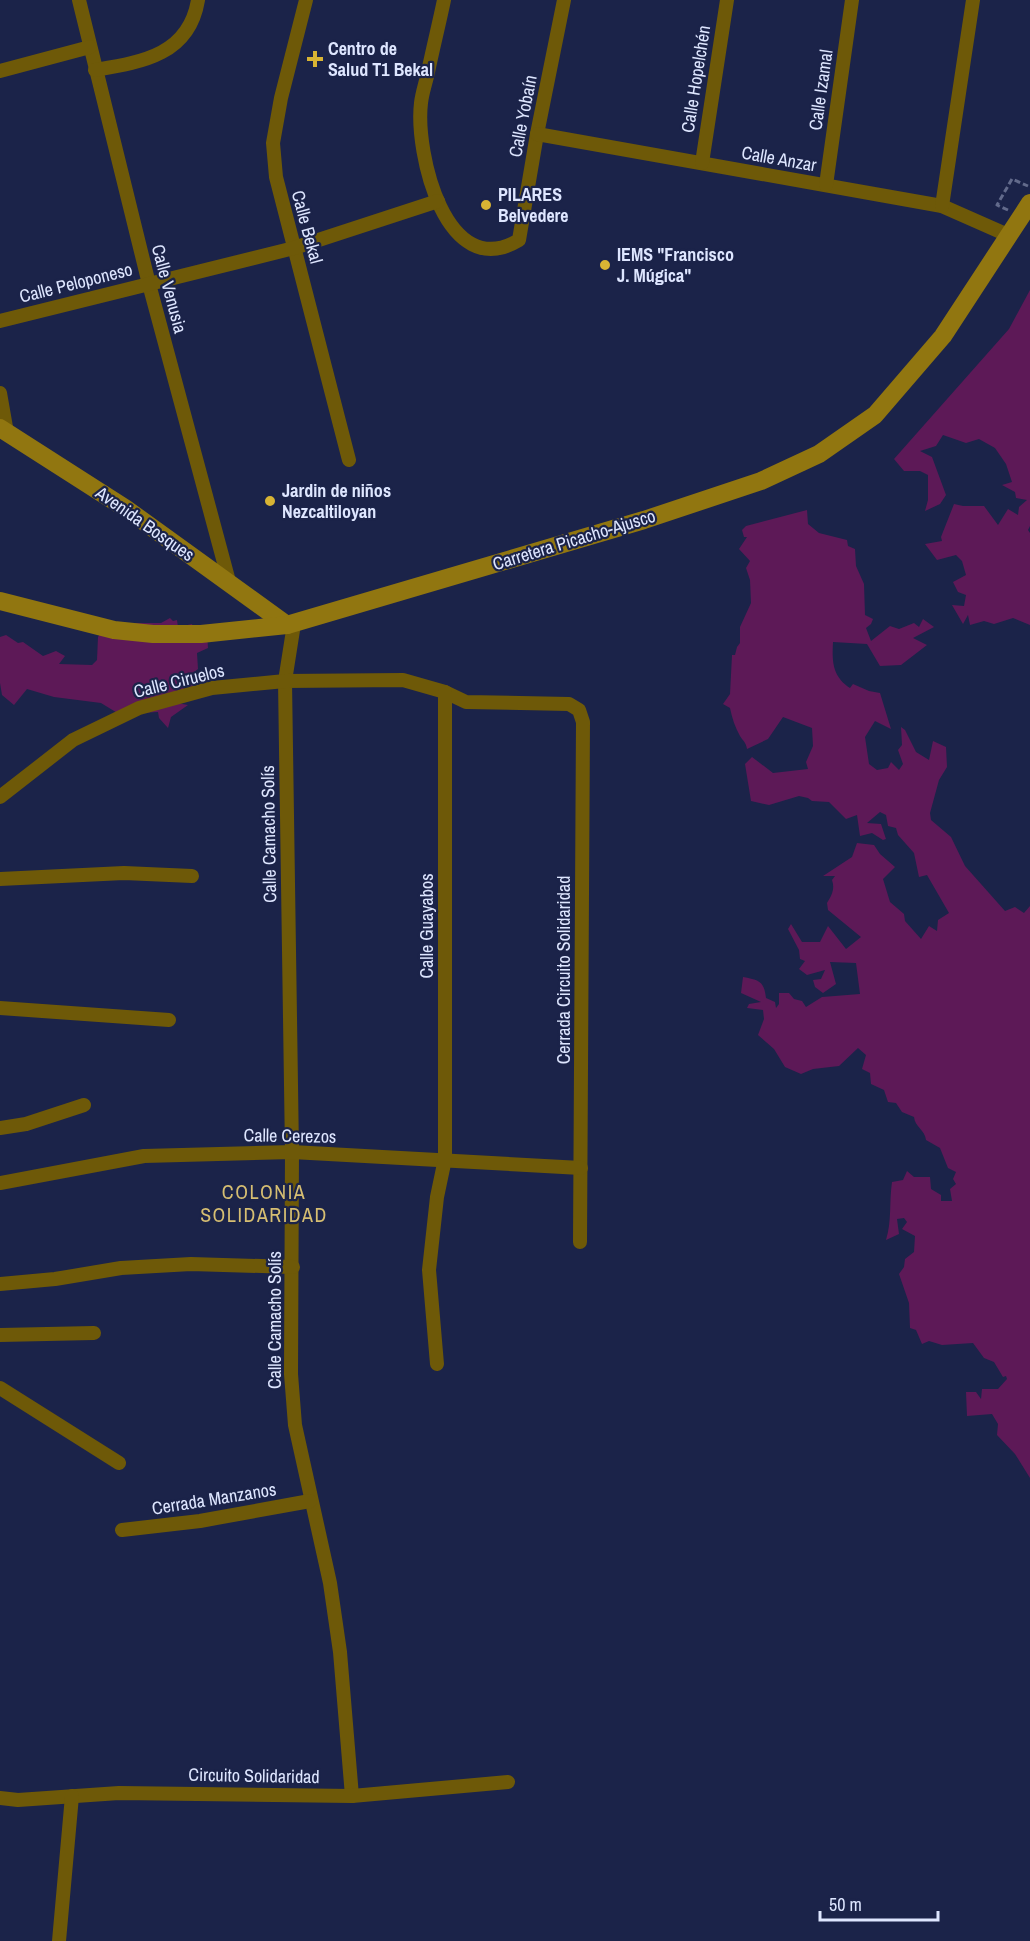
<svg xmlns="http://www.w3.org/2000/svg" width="1030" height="1941" viewBox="0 0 1030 1941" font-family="'Archivo Narrow',sans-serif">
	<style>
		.green { fill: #5d1957 }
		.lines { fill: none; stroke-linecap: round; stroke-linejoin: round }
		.path { stroke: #626a8b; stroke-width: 3; stroke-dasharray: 6 3; stroke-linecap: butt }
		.street { stroke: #6e5908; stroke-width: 14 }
		.secondary { stroke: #917610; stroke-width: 18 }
		.poi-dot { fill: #d8b434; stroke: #1b2349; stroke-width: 2 }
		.labels { text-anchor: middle; stroke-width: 4.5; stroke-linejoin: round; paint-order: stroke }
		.poi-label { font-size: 18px; font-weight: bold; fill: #dee6ff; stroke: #1b2349; text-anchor: start }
		.street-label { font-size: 18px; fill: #dee6ff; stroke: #1b2349 }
		.neighbourhood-label { font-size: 20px; letter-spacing: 1.5px; fill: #d6be72; stroke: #1b2349 }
	</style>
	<rect width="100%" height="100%" fill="#1b2349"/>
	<g class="green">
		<polygon points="1030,290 1030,526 1028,530 1030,533 1030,625 1013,618 994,624 984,621 970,625 968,615 963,624 952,605 964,606 966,595 958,592 953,582 966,575 962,561 956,555 937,560 925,544 942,541 941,537 954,504 963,506 984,506 998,525 1008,509 1018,515 1019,507 1027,500 1016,498 1015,492 1002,485 1012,482 1006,464 995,448 979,439 966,443 943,435 936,446 920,451 932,457 946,495 940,504 925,511 928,500 928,475 920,471 904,471 894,459 1009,329"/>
		<path d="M807,510l1,14 11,9 28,7 1,6 7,3 1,17 8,18 1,31 8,4 -2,5 -5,4 5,13 19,-15 9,3 15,-6 5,4 4,-8 11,8 -21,11 14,7 -26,20 -21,1 -13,-22 -34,-2c-1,19 -1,34 17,46l3,-4 16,7 11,2 11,36 -16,-8 -10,16 4,27 8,6 11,-2 3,-6 8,8 4,-6 -5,-14 4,-5 -1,-18 4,3 11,22 13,8 4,-19 13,6 1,20 -8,13 -9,33 1,7 20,17 14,29 40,45 10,-4 9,6 6,-7v572l-15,-24 -18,-19 1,-11 -6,-10 -25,2 -1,-24h10l5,7 1,-10h16l9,-10 -1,-3 -3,1 -9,-15 -10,-4 -11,-15 -31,2 -13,-4 -7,3 -6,-14 -6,-2 -1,-25 -10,-29 5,-7 1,-8 9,-7 1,-16 -13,-7 5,-7 -3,-4 -7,1 2,15 -13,6c6,-19 3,-38 6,-58l11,-2 4,-9 7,6h16l1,12 10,6v6h11l-2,-12 6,-5 -3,-5 3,-7 -8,-4 -8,-20 -14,-8c-1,-10 -11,-13 -12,-23l-12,-5 -6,-9 -8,-1 -4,-12 -13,-6 -1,-11 -8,-4 4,-14 -8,-7 -19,18 -26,3 -12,5 -16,-7 -11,-18 -16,-14 6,-16 -1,-9 -16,-2 2,-4 12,-2 -20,-9 2,-16c16,3 21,4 23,21l9,4 1,6 3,-4v-11h10l5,6 8,2 4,6 16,-10 38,-3 -4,-31 -26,-1 6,22 -13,9 -8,-6 -2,-7 8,-1 4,-9 -18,5 -8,-6 6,-8 -5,-2 -1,-9 -11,-21 3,-5 11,18h18l8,-16 18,23 15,-12 -33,-27 -1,-7c5,-8 8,-14 5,-23l3,-4h-12l29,-19 5,-14 17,2 6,9 15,13 -12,12 7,23 14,12 1,7 16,18 8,-13 8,5 1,-11 11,-7 -22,-38 -8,2 -5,-24 -16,-18 -2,-7 -8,-2 -2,-11 -6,-3 -13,11 14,1 5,15 -3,1 -11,-7 -12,3 -3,-21 -11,4 -17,-17 -17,-1 -4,-3 -9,-2 -30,9 -18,-4 -6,-37 7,-7 21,16 35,-4 -2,-7 7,-16 -1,-18 -29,-11 -15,22 -21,10c-1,-7 -4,-8 -7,-13 -5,-9 -8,-18 -10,-28l-7,-4 7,-10 2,-39h3l2,-8 3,-4v-16l11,-24 -1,-23 -4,-12 4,-7 -11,-12 8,-12h-3l-2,-7 4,-4z"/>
		<polygon points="170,618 173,621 177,620 178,627 192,624 193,627 207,633 208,648 197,653 198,669 194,672 202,682 190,687 188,684 184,687 185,695 177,703 188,705 171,717 168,728 159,718 158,712 119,714 101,703 54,697 27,689 14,705 2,695 0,683 0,637 6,635 18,643 23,642 43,656 56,651 65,656 59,664 92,665 97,660 98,637 107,623 161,623"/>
	</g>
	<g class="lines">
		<polyline class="path" points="1008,210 997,205 1012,179 1028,186"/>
		<g class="street">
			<polyline points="79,0 149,284 230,585"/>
			<polyline points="306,0 281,98 273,143 276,177 349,460"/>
			<path d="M444,0c-5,24 -11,48 -16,72 -2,10 -6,21 -7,31 -6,50 25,181 98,137l18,-106 27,-134"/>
			<path d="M95,70c47,-8 94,-15 103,-70"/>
			<polyline points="0,71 90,47"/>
			<polyline points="537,134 942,206 1010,236"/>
			<polyline points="702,163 727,0"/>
			<polyline points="826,185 852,0"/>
			<polyline points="942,206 973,0"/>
			<polyline points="0,321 294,248 438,201"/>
			<polyline points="0,393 7,433"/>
			<polyline points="294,624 285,681 292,1152 291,1374 295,1425 330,1583 340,1652 352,1796"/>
			<polyline points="0,797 73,740 139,708 212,688 285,681 403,680 445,692 466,702 569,704 579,710 583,722 580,1242"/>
			<polyline points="0,879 124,873 192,876"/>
			<polyline points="0,1008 169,1020"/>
			<polyline points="0,1128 26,1124 84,1105"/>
			<polyline points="0,1183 144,1156 292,1152 581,1168"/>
			<polyline points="0,1284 55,1279 121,1268 191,1264 293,1267"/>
			<polyline points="0,1335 94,1333"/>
			<polyline points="437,1364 429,1270 437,1197 445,1159 445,692"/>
			<polyline points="0,1388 119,1463"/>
			<polyline points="122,1530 200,1521 310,1501"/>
			<polyline points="0,1798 18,1800 119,1793 352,1796 508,1782"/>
			<polyline points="59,1941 72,1796"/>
		</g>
		<g class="secondary">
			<polyline points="0,428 125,508 287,625"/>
			<polyline points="0,601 114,630 153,634 201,634 287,625 644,520 761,481 819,454 875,415 943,336 1030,203"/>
		</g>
	</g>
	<g class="poi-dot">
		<path d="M312 50h6v6h6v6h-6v6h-6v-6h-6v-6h6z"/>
		<circle cx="486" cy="205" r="6"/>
		<circle cx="605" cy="265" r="6"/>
		<circle cx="270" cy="501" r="6"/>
	</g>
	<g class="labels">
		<g class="poi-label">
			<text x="328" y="55">Centro de<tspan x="328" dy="21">Salud T1 Bekal</tspan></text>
			<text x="498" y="201">PILARES<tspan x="498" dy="21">Belvedere</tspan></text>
			<text x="617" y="261">IEMS "Francisco<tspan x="617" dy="21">J. Múgica"</tspan></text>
			<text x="282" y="497">Jardin de niños<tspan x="282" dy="21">Nezcaltiloyan</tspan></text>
		</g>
		<g class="street-label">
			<text transform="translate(696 79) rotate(-81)" y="6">Calle Hopelchén</text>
			<text transform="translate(821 90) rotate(-82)" y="6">Calle Izamal</text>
			<text transform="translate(523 116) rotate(-79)" y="6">Calle Yobaín</text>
			<text transform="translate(779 159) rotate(10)" y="6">Calle Anzar</text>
			<text transform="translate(307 227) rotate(75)" y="6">Calle Bekal</text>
			<text transform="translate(76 283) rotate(-14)" y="6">Calle Peloponeso</text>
			<text transform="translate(169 289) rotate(75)" y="6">Calle Venusia</text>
			<text transform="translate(145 524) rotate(35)" y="6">Avenida Bosques</text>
			<text transform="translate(574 540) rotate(-17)" y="6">Carretera Picacho-Ajusco</text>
			<text transform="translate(179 681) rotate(-14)" y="6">Calle Ciruelos</text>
			<text transform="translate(269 834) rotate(-91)" y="6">Calle Camacho Solís</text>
			<text transform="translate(427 926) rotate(-90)" y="6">Calle Guayabos</text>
			<text transform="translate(564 970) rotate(-90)" y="6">Cerrada Circuito Solidaridad</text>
			<text transform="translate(290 1136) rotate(1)" y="6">Calle Cerezos</text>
			<text transform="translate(275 1320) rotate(-90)" y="6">Calle Camacho Solís</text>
			<text transform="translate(214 1499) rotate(-9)" y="6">Cerrada Manzanos</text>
			<text transform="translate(254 1776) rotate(1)" y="6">Circuito Solidaridad</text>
		</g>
		<g class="neighbourhood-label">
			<text x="264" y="1199">COLONIA<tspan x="264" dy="23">SOLIDARIDAD</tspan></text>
		</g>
	</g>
	<path d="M820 1911v9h118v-9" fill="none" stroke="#dee6ff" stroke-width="3"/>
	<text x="829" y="1911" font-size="18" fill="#dee6ff" stroke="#1b2349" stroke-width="4.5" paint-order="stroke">50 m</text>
</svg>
